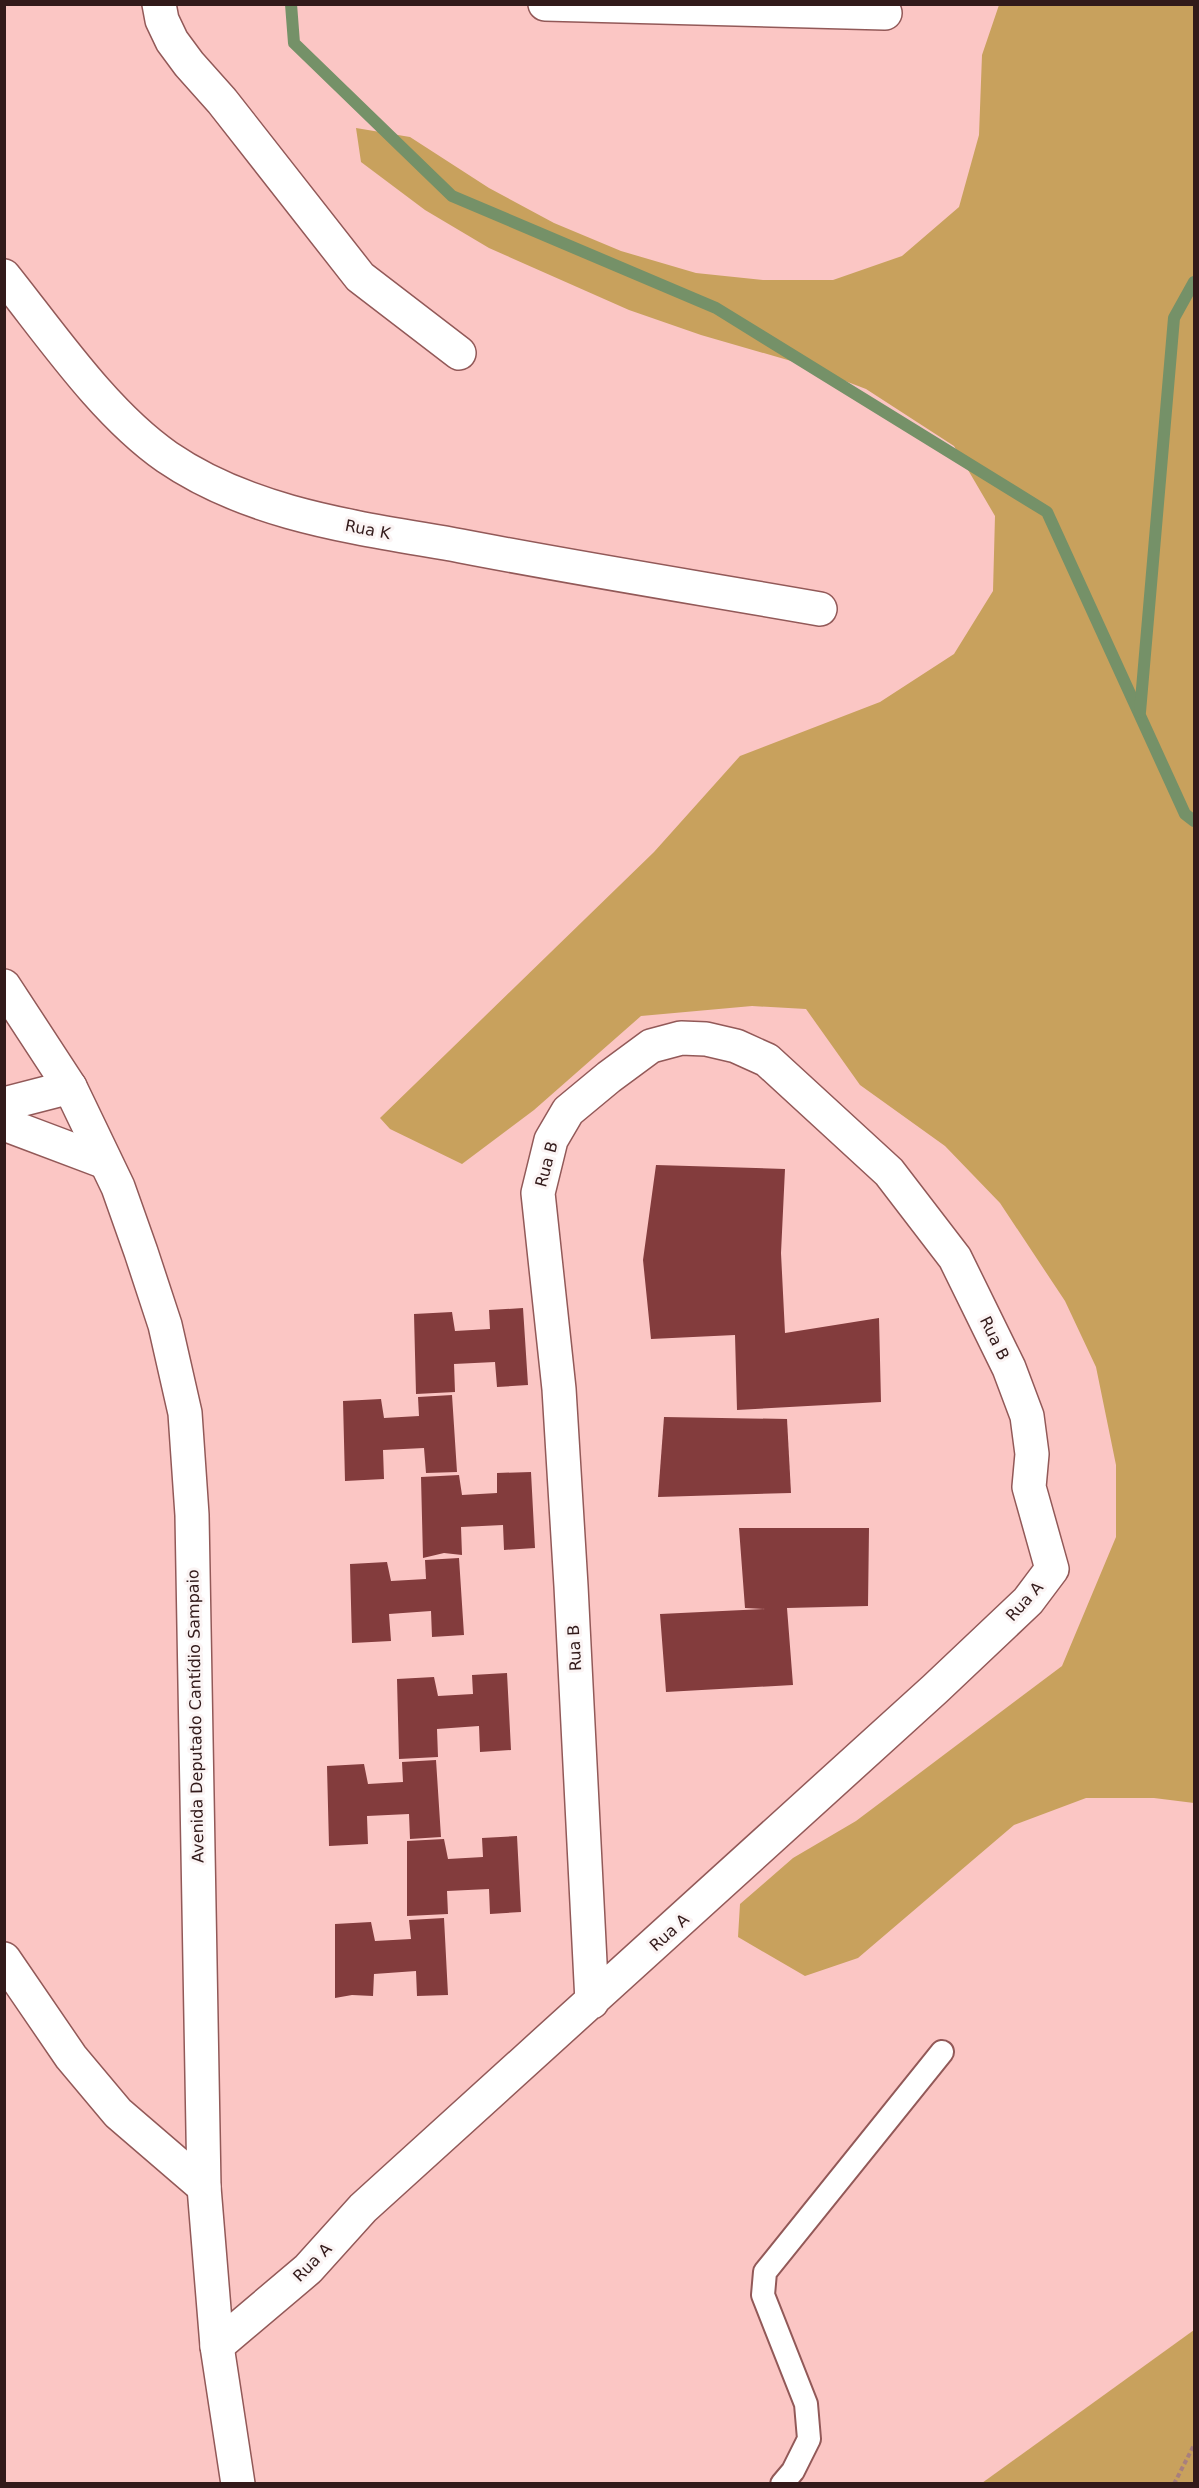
<svg xmlns="http://www.w3.org/2000/svg" width="1199" height="2488" viewBox="0 0 1199 2488" font-family="'DejaVu Sans',sans-serif">
	<style>
		.forest { fill: #c8a15d }
		.lines { fill: none; stroke-linecap: round; stroke-linejoin: round }
		.stream { stroke: #759168; stroke-width: 12 }
		.building { fill: #833c3d }
		.service-casing { stroke: #925958; stroke-width: 26 }
		.minor-casing { stroke: #925958; stroke-width: 36 }
		.primary-casing { stroke: #925958; stroke-width: 36 }
		.path { stroke: #a87f7e; stroke-width: 4; stroke-dasharray: 4.5 3; stroke-linecap: butt }
		.service { stroke: #fff; stroke-width: 22 }
		.minor { stroke: #fff; stroke-width: 33 }
		.primary { stroke: #fff; stroke-width: 33 }
		.labels { text-anchor: middle; stroke-width: 6; stroke-linejoin: round; paint-order: stroke }
		.street-label { font-size: 16px; fill: #321a1a; stroke: #fbf4f4 }
	</style>
	<rect width="100%" height="100%" fill="#fbc6c4"/>
	<g class="forest">
		<polygon points="999,5 1194,5 1194,1803 1154,1798 1086,1798 1014,1825 858,1958 805,1976 738,1937 740,1904 793,1858 856,1821 1062,1666 1116,1537 1116,1465 1096,1367 1065,1301 1000,1203 945,1146 860,1085 806,1009 752,1006 641,1016 534,1110 462,1164 390,1129 380,1118 654,852 740,756 880,702 954,654 993,591 995,516 954,446 866,389 798,363 701,335 629,310 489,248 425,210 361,162 356,128 410,137 489,188 554,223 621,251 696,273 763,280 833,280 902,256 959,207 979,135 982,55"/>
		<polygon points="1194,2330 1194,2483 982,2483"/>
	</g>
	<g class="lines">
		<g class="stream">
			<polyline points="291,4 294,43 452,196 716,308 1047,512 1185,814 1194,821"/>
			<polyline points="1140,712 1174,318 1194,282"/>
		</g>
	</g>
	<g class="building">
		<polygon points="656,1165 785,1169 781,1253 785,1333 879,1318 881,1402 737,1410 735,1335 651,1339 643,1260"/>
		<polygon points="523,1308 528,1385 497,1387 495,1362 454,1364 455,1392 416,1394 414,1314 452,1312 455,1331 490,1329 489,1310"/>
		<polygon points="452,1395 457,1472 426,1473 424,1448 383,1450 384,1479 345,1481 343,1401 381,1399 384,1418 419,1416 418,1397"/>
		<polygon points="664,1417 787,1419 791,1493 658,1497"/>
		<polygon points="531,1472 535,1548 504,1550 503,1525 461,1527 462,1555 444,1553 423,1558 421,1477 459,1475 462,1495 497,1493 497,1473"/>
		<polygon points="739,1528 869,1528 868,1606 787,1608 793,1685 666,1692 660,1614 765,1609 745,1608"/>
		<polygon points="459,1558 464,1635 432,1637 431,1611 389,1614 391,1641 352,1643 350,1564 387,1562 391,1581 426,1579 425,1560"/>
		<polygon points="507,1673 511,1750 480,1752 479,1726 437,1729 438,1757 399,1759 397,1679 434,1677 438,1696 473,1694 472,1675"/>
		<polygon points="436,1760 441,1837 410,1839 409,1814 367,1816 368,1844 329,1846 327,1766 364,1764 368,1784 403,1782 402,1762"/>
		<polygon points="517,1836 521,1912 490,1914 489,1889 447,1891 448,1914 407,1916 407,1841 444,1839 448,1859 483,1857 482,1838"/>
		<polygon points="444,1918 448,1995 417,1996 416,1971 374,1974 373,1996 352,1995 335,1998 335,1924 371,1922 375,1941 411,1939 409,1920"/>
	</g>
	<g class="lines">
		<defs>
			<polyline id="service" points="782,2484 793,2471 809,2439 806,2404 763,2295 765,2272 942,2052"/>
			<g id="minor">
				<polyline points="159,4 162,20 172,41 189,64 222,101 360,277 459,353"/>
				<polyline points="545,4 885,13"/>
				<path d="M4,276c48,60 100,137 163,181 86,59 194,71 294,89 119,23 239,42 359,63"/>
				<polyline points="4,1104 70,1087"/>
				<polyline points="4,1124 105,1162"/>
				<polyline points="4,1959 71,2057 118,2113 204,2187"/>
				<polyline points="217,2346 308,2269 363,2208 935,1689 1028,1601 1052,1569 1029,1487 1032,1454 1027,1416 1009,1368 955,1258 889,1172 767,1060 736,1046 706,1039 681,1038 651,1046 609,1077 568,1111 551,1140 538,1193 559,1389 571,1586 592,2002"/>
			</g>
			<polyline id="primary" points="4,986 70,1087 118,1187 141,1252 165,1325 185,1413 192,1515 204,2187 217,2346 238,2484"/>
		</defs>
		<use href="#service" class="service-casing"/>
		<use href="#minor" class="minor-casing"/>
		<use href="#primary" class="primary-casing"/>
		<polyline class="path" points="1174,2484 1194,2445"/>
		<use href="#service" class="service"/>
		<use href="#minor" class="minor"/>
		<use href="#primary" class="primary"/>
	</g>
	<g class="labels">
		<g class="street-label">
			<text transform="translate(368 529) rotate(11)" y="6">Rua K</text>
			<text transform="translate(546 1164) rotate(-75)" y="6">Rua B</text>
			<text transform="translate(995 1338) rotate(64)" y="6">Rua B</text>
			<text transform="translate(1024 1601) rotate(-48)" y="6">Rua A</text>
			<text transform="translate(574 1648) rotate(-93)" y="6">Rua B</text>
			<text transform="translate(195 1716) rotate(-91)" y="6">Avenida Deputado Cantídio Sampaio</text>
			<text transform="translate(669 1932) rotate(-42)" y="6">Rua A</text>
			<text transform="translate(312 2262) rotate(-45)" y="6">Rua A</text>
		</g>
	</g>
	<rect width="1199" height="2488" fill="none" stroke="#321a1a" stroke-width="12"/>
</svg>
